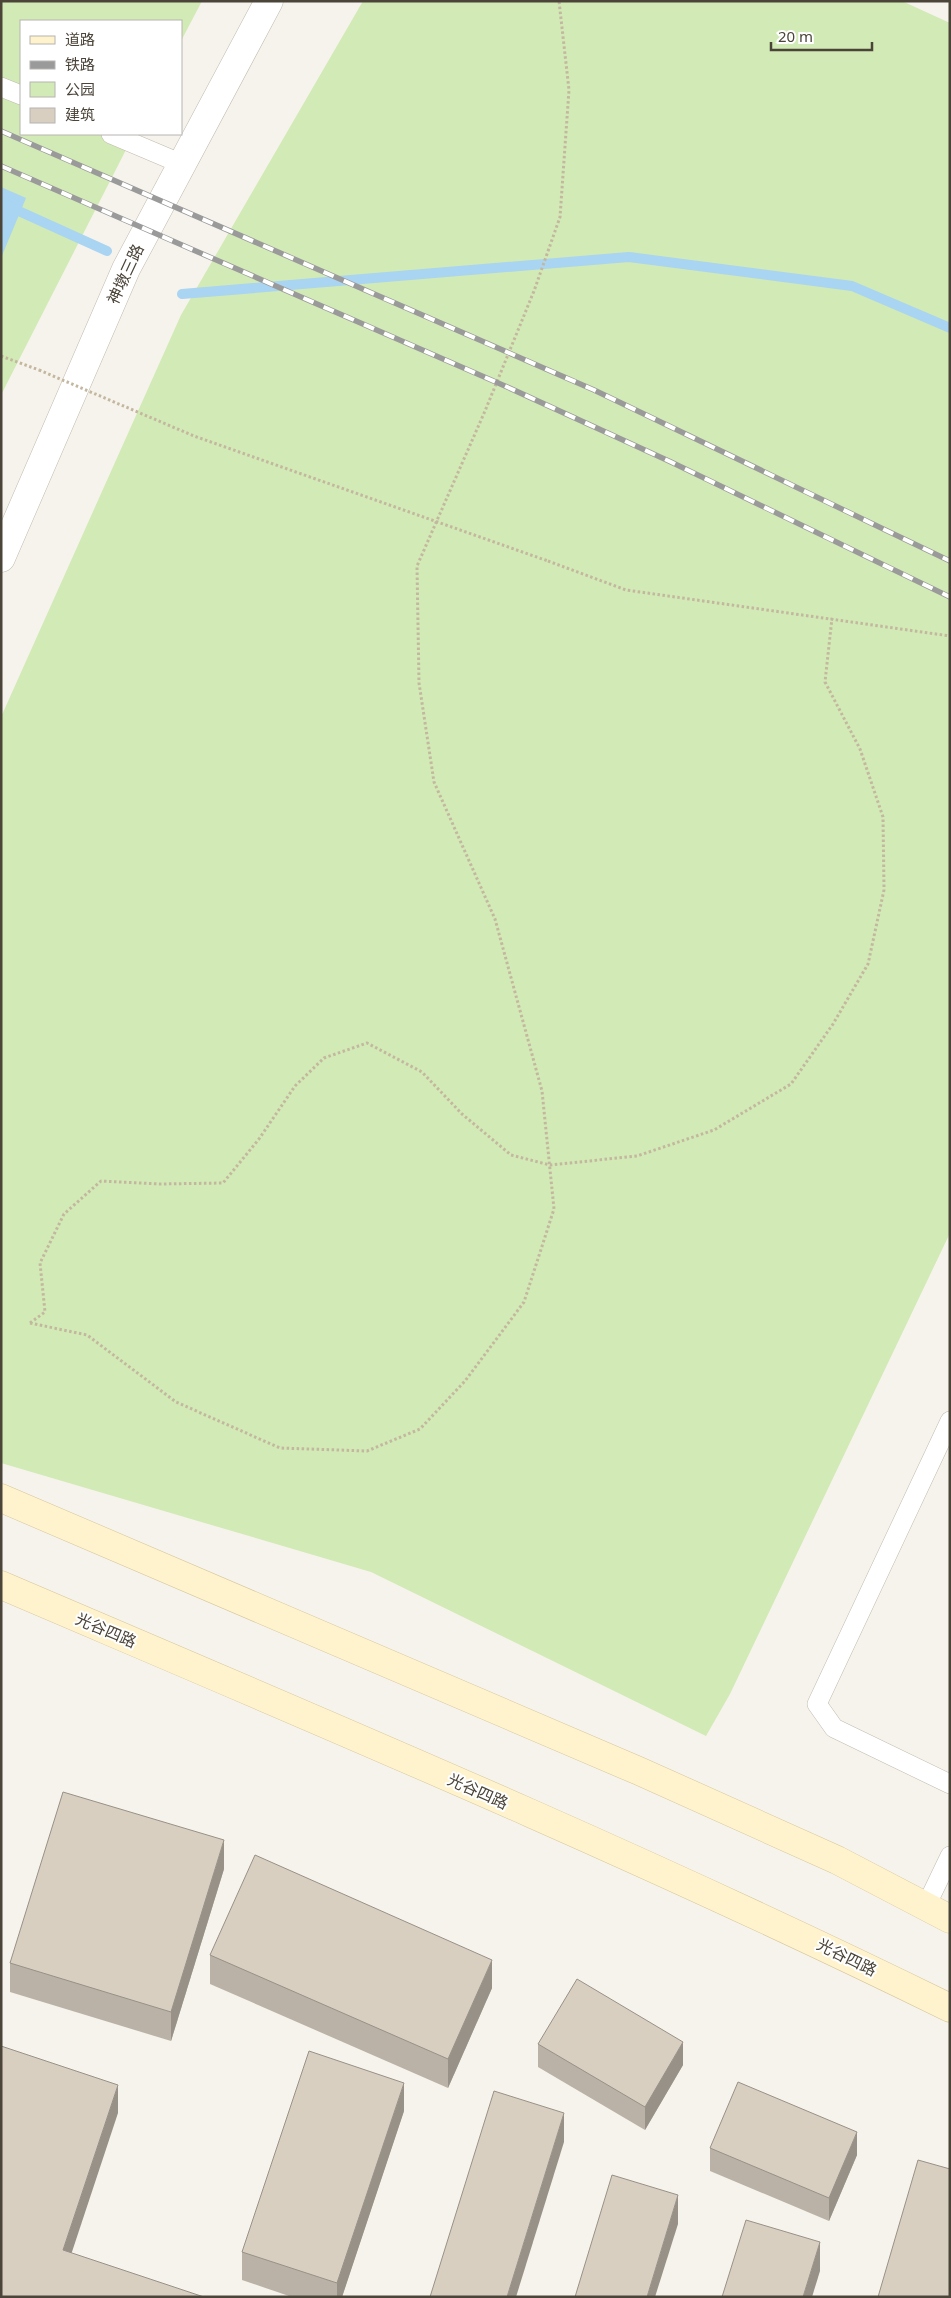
<svg xmlns="http://www.w3.org/2000/svg" width="951" height="2298" viewBox="0 0 951 2298" font-family="'Noto Sans','Noto Sans SC',sans-serif">
	<style>
		.green { fill: #d2eab5 }
		.water { fill: #a9d4f2 }
		.lines { fill: none; stroke-linecap: round; stroke-linejoin: round }
		.stream { stroke: #a9d4f2; stroke-width: 10 }
		.service-casing { stroke: #c2bbae; stroke-width: 20 }
		.tertiary-casing { stroke: #c2bbae; stroke-width: 29 }
		.secondary-casing { stroke: #d6c79b; stroke-width: 29 }
		.path { stroke: #c4b79f; stroke-width: 3; stroke-dasharray: 2.5 2.5; stroke-linecap: butt }
		.service { stroke: #fff; stroke-width: 19 }
		.tertiary { stroke: #fff; stroke-width: 28 }
		.secondary { stroke: #fff3cd; stroke-width: 28 }
		.rail-casing { stroke: #9a9a9a; stroke-width: 5.5 }
		.rail { stroke: #fff; stroke-width: 4; stroke-dasharray: 11; stroke-linecap: butt }
		.path-bridge { stroke: #c4b79f; stroke-width: 3; stroke-dasharray: 2.5 2.5; stroke-linecap: butt }
		.wall { fill: #bab2a6 }
		.shaded-wall { fill: #979187 }
		.building { fill: #d8cfc1; stroke: #979187 }
		.labels { text-anchor: middle; stroke-width: 4; stroke-linejoin: round; paint-order: stroke }
		.street-label { font-size: 16px; fill: #4b4439; stroke: #fff }
	</style>
	<rect width="100%" height="100%" fill="#f6f3ec"/>
	<g class="green">
		<polygon points="1,1 202,1 181,41 181,21 21,21 21,134 134,134 1,395"/>
		<polygon points="363,1 902,1 950,23 950,1233 730,1694 706,1736 371,1572 1,1463 1,717 181,315"/>
	</g>
	<polygon class="water" points="1,187 26,198 1,258"/>
	<g class="lines">
		<g class="stream">
			<polyline points="1,203 107,251"/>
			<polyline points="182,294 629,257 852,286 950,328"/>
		</g>
		<defs>
			<g id="service">
				<polyline points="1,87 21,95"/>
				<polyline points="111,134 182,164"/>
				<polyline points="950,1421 817,1704 834,1728 950,1784"/>
				<polyline points="926,1906 950,1856"/>
			</g>
			<polyline id="tertiary" points="1,558 126,269 269,1"/>
			<g id="secondary">
				<polyline points="1,1498 639,1771 837,1860 950,1919"/>
				<path d="M1,1585c318,136 638,270 949,423"/>
			</g>
		</defs>
		<use href="#service" class="service-casing"/>
		<use href="#tertiary" class="tertiary-casing"/>
		<use href="#secondary" class="secondary-casing"/>
		<g class="path">
			<polyline points="1,356 39,370"/>
			<polyline points="548,561 626,590 950,636"/>
			<polyline points="30,1323 87,1335 176,1402 280,1448 367,1451 420,1429 465,1381 524,1302 554,1209 542,1091 495,919 434,782 419,683 417,566 485,411 534,291 560,217 569,90 559,1"/>
			<polyline points="30,1323 45,1312 40,1263 64,1214 101,1181 160,1184 223,1183 259,1139 295,1086 324,1058 367,1043 422,1072 462,1114 511,1155 550,1165 637,1156 714,1130 791,1084 833,1024 868,964 884,890 883,817 860,749 825,682 832,618"/>
		</g>
		<use href="#service" class="service"/>
		<use href="#tertiary" class="tertiary"/>
		<use href="#secondary" class="secondary"/>
		<defs>
			<g id="rail">
				<polyline points="1,131 594,390 950,561"/>
				<polyline points="1,166 505,386 671,462 950,597"/>
			</g>
		</defs>
		<use href="#rail" class="rail-casing"/>
		<use href="#rail" class="rail"/>
		<polyline class="path-bridge" points="39,370 194,436 548,561"/>
	</g>
	<g class="wall">
		<polygon points="224,1869 171,2041 10,1992 10,1963"/>
		<polygon points="210,1955 492,1988 448,2088 210,1984"/>
		<polygon points="538,2044 683,2065 645,2130 538,2067"/>
		<polygon points="404,2111 342,2297 292,2297 242,2280 242,2252"/>
		<polygon points="710,2148 857,2155 829,2221 710,2171"/>
	</g>
	<g class="shaded-wall">
		<polygon points="224,1840 224,1869 171,2041 171,2012"/>
		<polygon points="492,1960 492,1988 448,2088 448,2059"/>
		<polygon points="683,2042 683,2065 645,2130 645,2107"/>
		<polygon points="404,2083 404,2111 342,2297 337,2297 337,2283"/>
		<polygon points="118,2085 118,2113 63,2279 63,2250"/>
		<polygon points="564,2113 564,2142 516,2297 507,2297"/>
		<polygon points="857,2132 857,2155 829,2221 829,2198"/>
		<polygon points="678,2195 678,2224 655,2297 647,2297"/>
		<polygon points="820,2242 820,2271 812,2297 803,2297"/>
	</g>
	<g class="building">
		<polygon points="63,1792 224,1840 171,2012 10,1963"/>
		<polygon points="255,1855 492,1960 448,2059 210,1955"/>
		<polygon points="577,1979 683,2042 645,2107 538,2044"/>
		<polygon points="1,2046 118,2085 63,2250 204,2297 1,2297"/>
		<polygon points="309,2051 404,2083 337,2283 242,2252"/>
		<polygon points="738,2082 857,2132 829,2198 710,2148"/>
		<polygon points="494,2091 564,2113 507,2297 430,2297"/>
		<polygon points="918,2160 950,2169 950,2297 878,2297"/>
		<polygon points="612,2175 678,2195 647,2297 575,2297"/>
		<polygon points="746,2220 820,2242 803,2297 722,2297"/>
	</g>
	<g class="labels">
		<g class="street-label">
			<text transform="translate(125 274) rotate(-65)" y="6">神墩三路</text>
			<text transform="translate(106 1630) rotate(23)" y="6">光谷四路</text>
			<text transform="translate(478 1791) rotate(24)" y="6">光谷四路</text>
			<text transform="translate(847 1957) rotate(26)" y="6">光谷四路</text>
		</g>
	</g>
	<rect width="951" height="2298" fill="none" stroke="#4b4439" stroke-width="5"/>
	<rect x="20" y="20" width="162" height="115" fill="#ffffff" stroke="#b7b4b0"/>
	<rect x="30" y="36" width="25" height="8" fill="#fff3cd" stroke="#b7b4b0"/>
	<text x="65" y="45" font-size="15" fill="#4b4439">道路</text>
	<rect x="30" y="61" width="25" height="8" fill="#9a9a9a" stroke="#b7b4b0"/>
	<text x="65" y="70" font-size="15" fill="#4b4439">铁路</text>
	<rect x="30" y="82" width="25" height="15" fill="#d2eab5" stroke="#b7b4b0"/>
	<text x="65" y="95" font-size="15" fill="#4b4439">公园</text>
	<rect x="30" y="108" width="25" height="15" fill="#d8cfc1" stroke="#b7b4b0"/>
	<text x="65" y="120" font-size="15" fill="#4b4439">建筑</text>
	<path d="M771 42v8h101v-8" fill="none" stroke="#4b4439" stroke-width="2.5"/>
	<text x="778" y="42" font-size="15" fill="#4b4439" stroke="#ffffff" stroke-width="4" paint-order="stroke">20 m</text>
</svg>
